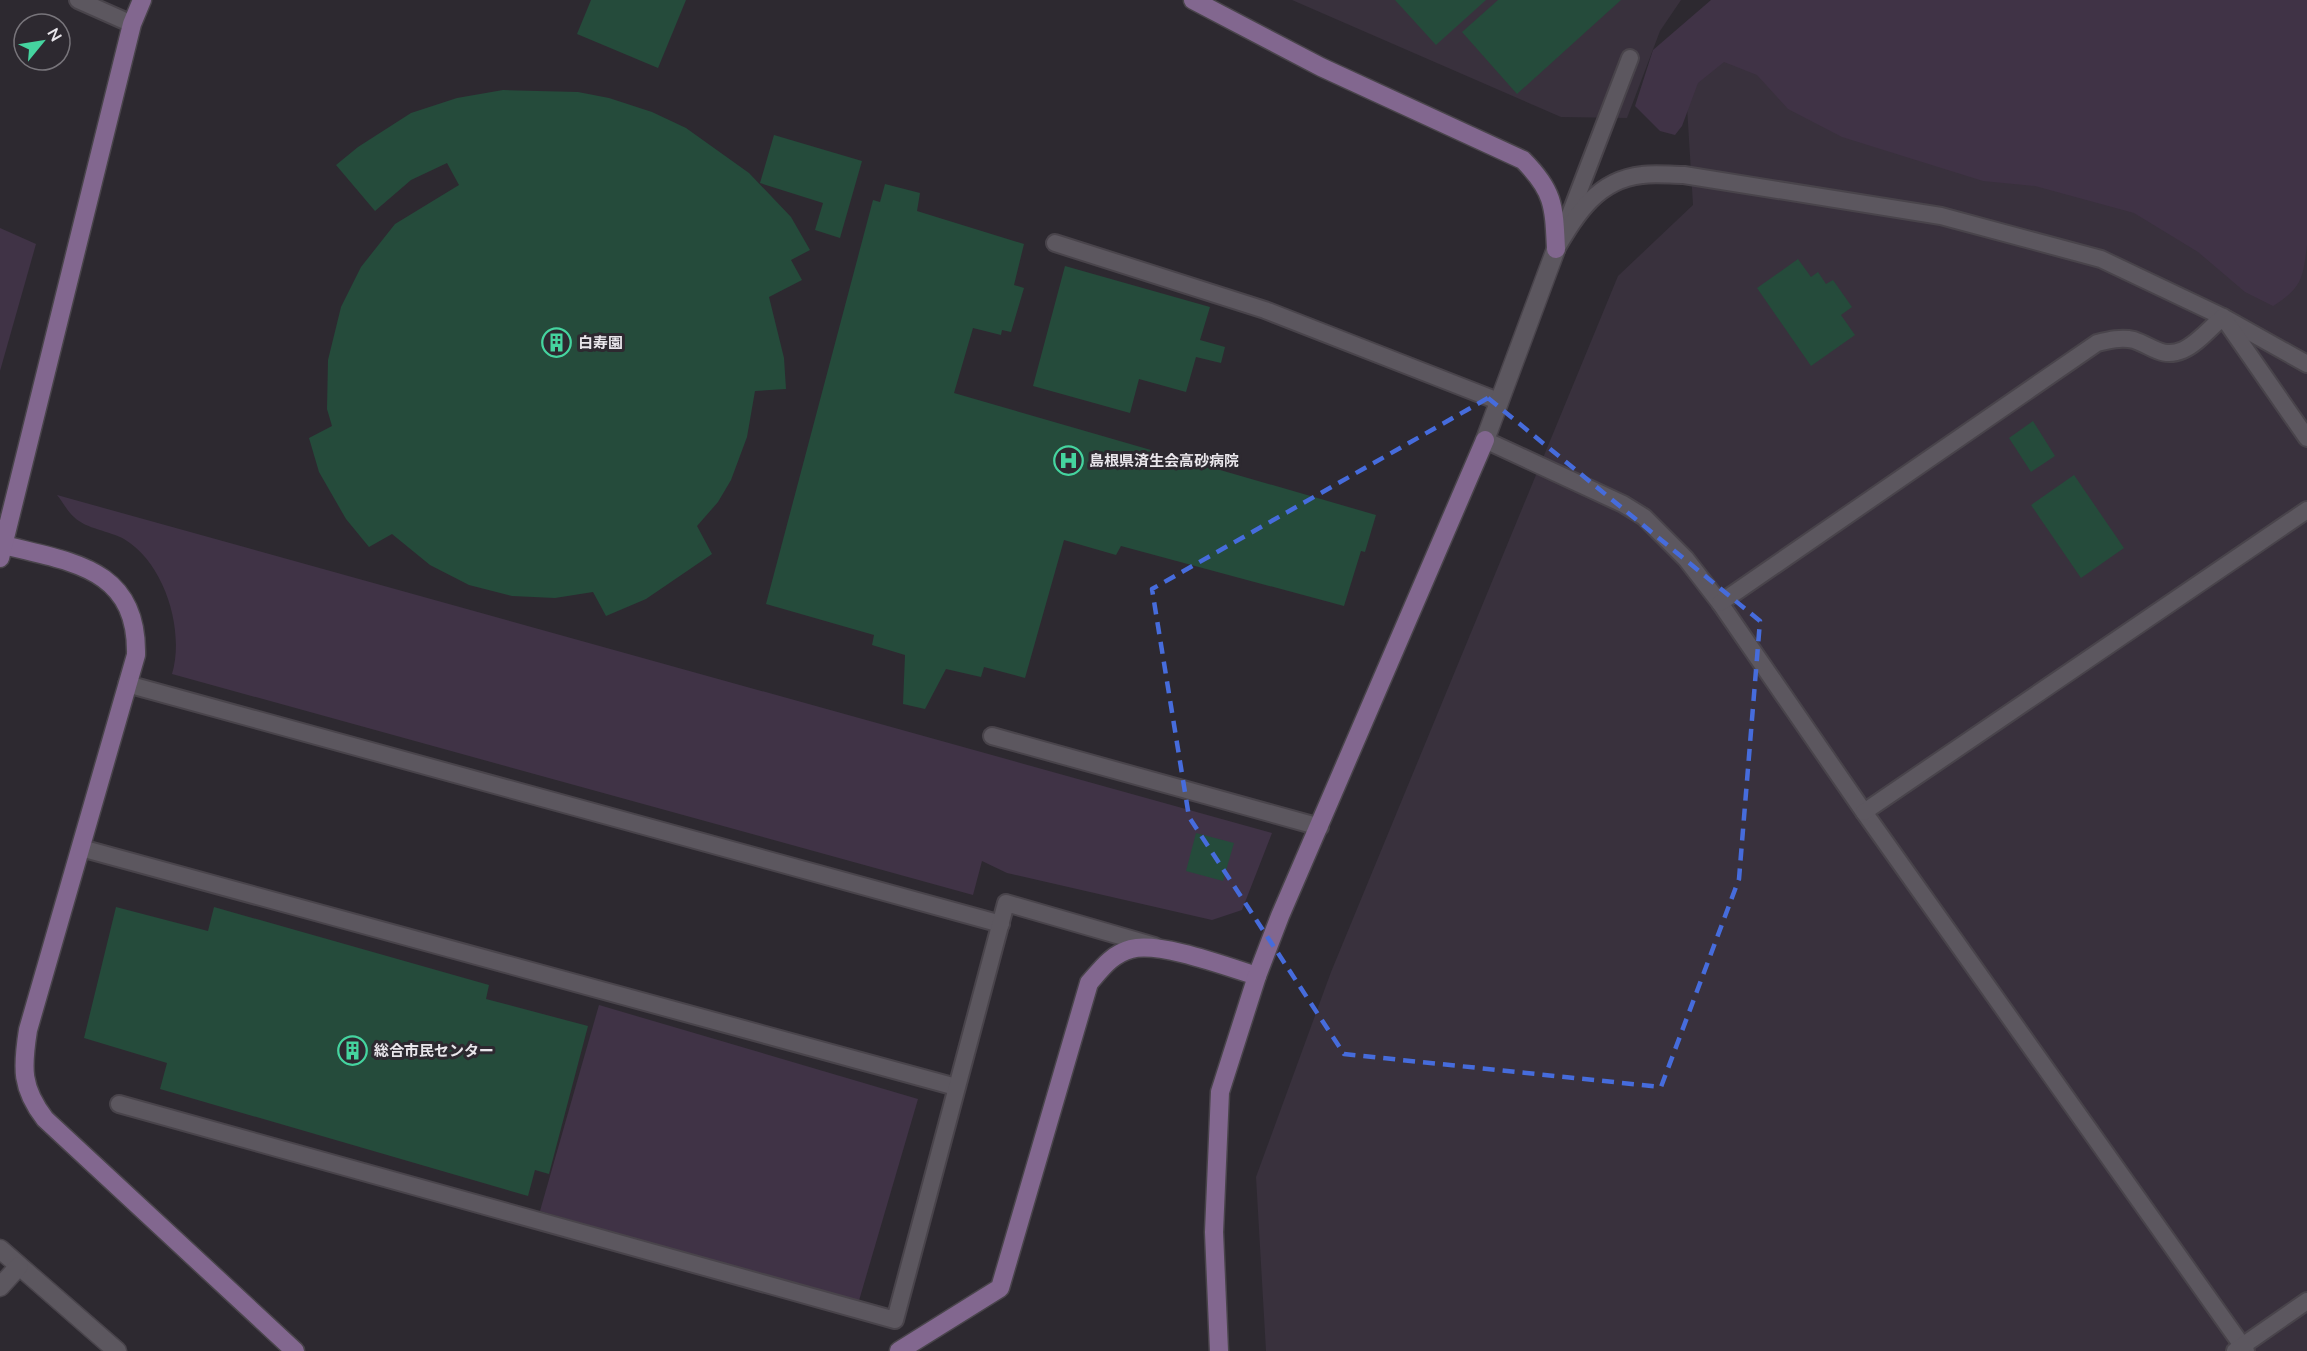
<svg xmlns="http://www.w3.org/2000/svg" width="2307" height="1351" viewBox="0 0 2307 1351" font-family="Mulish,'Noto Sans JP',sans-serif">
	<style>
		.built { fill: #39313d }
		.green { fill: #403346 }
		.building { fill: #254b3b }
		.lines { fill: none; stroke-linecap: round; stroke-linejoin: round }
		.lane-casing { stroke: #49444b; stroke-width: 20 }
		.street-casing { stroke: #49444b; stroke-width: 21 }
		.secondary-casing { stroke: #49444b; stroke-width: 21 }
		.lane { stroke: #5c575f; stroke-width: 16 }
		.street { stroke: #5c575f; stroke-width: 18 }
		.secondary { stroke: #82678f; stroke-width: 18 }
		.marked { fill: none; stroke: #466cdc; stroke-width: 4.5; stroke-dasharray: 12 8; stroke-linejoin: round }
		.labels { text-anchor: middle; stroke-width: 6; stroke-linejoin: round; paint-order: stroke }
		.poi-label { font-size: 15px; font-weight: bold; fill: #e9e6eb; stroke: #2d2930; text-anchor: start }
	</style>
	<rect width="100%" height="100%" fill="#2d2930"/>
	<g class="built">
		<polygon points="1292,0 1681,0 1660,31 1627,118 1561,117"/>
		<polygon points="2307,0 2307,1351 1266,1351 1256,1177 1331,972 1618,276 1693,205 1685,74 1720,35"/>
	</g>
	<g class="green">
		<path d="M1711,0h596v245c-4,33 -5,43 -34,61l-28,-14 -47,-40 -64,-39 -99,-27 -52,-5 -141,-44 -54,-28 -31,-34 -33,-13 -26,21 -16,43 -7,9 -15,-4 -25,-25 18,-56z"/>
		<polygon points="0,228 36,244 0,371"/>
		<path d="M57,495l1215,338 -30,77 -30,10 -205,-47 -25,-12 -9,34 -801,-221c13,-43 -7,-111 -48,-135 -14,-8 -38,-10 -50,-22 -7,-6 -11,-15 -17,-22z"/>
		<polygon points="599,1005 918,1099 858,1304 540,1211"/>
	</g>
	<g class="building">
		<polygon points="591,0 686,0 658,68 577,34"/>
		<polygon points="1395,0 1486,0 1436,45"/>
		<polygon points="1498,0 1621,0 1517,94 1462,32"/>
		<polygon points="503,90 578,92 609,98 652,112 686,128 749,173 791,217 810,250 791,260 802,280 769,297 784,358 786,389 755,391 747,437 731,480 718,502 697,526 712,554 646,599 606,616 593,592 555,598 512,596 469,585 430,565 392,534 369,547 346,519 319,472 309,438 332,426 327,409 328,360 341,307 361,267 395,224 459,185 447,163 411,180 375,211 336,165 358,147 411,113 457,98"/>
		<polygon points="774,135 862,161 840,238 815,230 823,203 760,183"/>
		<polygon points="885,184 920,193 917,211 1024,244 1014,285 1024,288 1011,332 1002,330 1001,335 973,328 954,393 1376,515 1365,552 1361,551 1344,606 1121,546 1116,555 1064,540 1025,678 984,667 981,677 946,669 925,709 903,704 905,655 872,645 874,635 766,604 873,200 880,202"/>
		<polygon points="1798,259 1811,277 1818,272 1826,284 1833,280 1852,307 1841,315 1855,335 1811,366 1757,288"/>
		<polygon points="1065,266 1210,307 1200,340 1225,347 1221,363 1196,357 1186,392 1139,379 1130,413 1033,386"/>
		<polygon points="2033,421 2055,456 2031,472 2009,438"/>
		<polygon points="2074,475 2124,548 2081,578 2031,505"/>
		<polygon points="1196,833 1234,843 1223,881 1186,871"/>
		<polygon points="116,907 208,931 214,907 489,985 486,999 588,1026 549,1174 535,1170 528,1196 160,1089 167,1063 84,1038"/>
	</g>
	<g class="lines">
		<defs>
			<g id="lane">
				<polyline points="78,0 132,24"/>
				<polyline points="1569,217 1630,58"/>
				<polyline points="1055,243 1265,310 1498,401"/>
				<path d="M1556,249c21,-35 41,-69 86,-74 13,-2 28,0 42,0l257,41 160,43 122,58 84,47"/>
				<polyline points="1485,440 1623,504 1644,517 1686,559 1720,603 1864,812 2246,1351"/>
				<path d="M1720,603l377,-260c12,-3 24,-6 37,-3 18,6 28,19 49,10 14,-6 28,-23 40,-33l84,121"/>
				<polyline points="127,684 1001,924"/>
				<polyline points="992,736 1320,827"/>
				<polyline points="1864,812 2307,510"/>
				<polyline points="81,848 956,1087"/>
				<polyline points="119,1104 895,1320 1006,903 1155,946"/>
				<polyline points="2235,1351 2307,1301"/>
			</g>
			<g id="street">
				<polyline points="1485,440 1556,249"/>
				<polyline points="0,1249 117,1351"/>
				<polyline points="0,1287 19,1266"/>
			</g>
			<g id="secondary">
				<path d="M1193,0l128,67 202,93c31,31 31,46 33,89"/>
				<path d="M0,544c67,18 138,21 136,111l-108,375c-6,38 -7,58 17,89l250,232"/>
				<polyline points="0,558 132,24 142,0"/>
				<path d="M899,1351l101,-63 89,-305c13,-15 23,-29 42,-34 28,-8 97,18 126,27"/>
				<polyline points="1219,1351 1214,1232 1220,1092 1257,976 1280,916 1485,440"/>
			</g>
		</defs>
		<use href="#lane" class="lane-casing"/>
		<use href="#street" class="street-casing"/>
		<use href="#secondary" class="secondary-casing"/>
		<use href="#lane" class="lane"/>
		<use href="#street" class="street"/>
		<use href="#secondary" class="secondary"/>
	</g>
	<path class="marked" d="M1488,398l272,223 -21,258 -78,208 -317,-33 -155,-237 -37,-228z"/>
	<defs>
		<symbol id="building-ring" viewBox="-11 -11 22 22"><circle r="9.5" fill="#2d2930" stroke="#45d49f" stroke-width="1.5"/><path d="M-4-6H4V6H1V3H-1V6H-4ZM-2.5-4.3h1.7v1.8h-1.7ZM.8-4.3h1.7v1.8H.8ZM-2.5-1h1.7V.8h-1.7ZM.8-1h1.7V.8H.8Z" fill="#45d49f"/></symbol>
		<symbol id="hospital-ring" viewBox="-11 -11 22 22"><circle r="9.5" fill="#2d2930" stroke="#45d49f" stroke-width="1.5"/><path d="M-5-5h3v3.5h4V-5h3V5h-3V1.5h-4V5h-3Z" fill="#45d49f"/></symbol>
	</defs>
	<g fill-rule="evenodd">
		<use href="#building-ring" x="540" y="326" width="33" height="33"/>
		<use href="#hospital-ring" x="1052" y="444" width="33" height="33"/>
		<use href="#building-ring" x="336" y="1034" width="33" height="33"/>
	</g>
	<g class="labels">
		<g class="poi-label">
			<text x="578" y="348">白寿園</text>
			<text x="1089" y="466">島根県済生会高砂病院</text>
			<text x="374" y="1056">総合市民センター</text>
		</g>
	</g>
	<g transform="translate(42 42) rotate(60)"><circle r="28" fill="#2d2930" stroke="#78757b" stroke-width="1.5"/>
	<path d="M0-4.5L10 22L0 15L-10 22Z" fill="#45d49f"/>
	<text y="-9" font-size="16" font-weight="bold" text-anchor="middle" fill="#e9e6eb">N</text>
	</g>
</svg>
